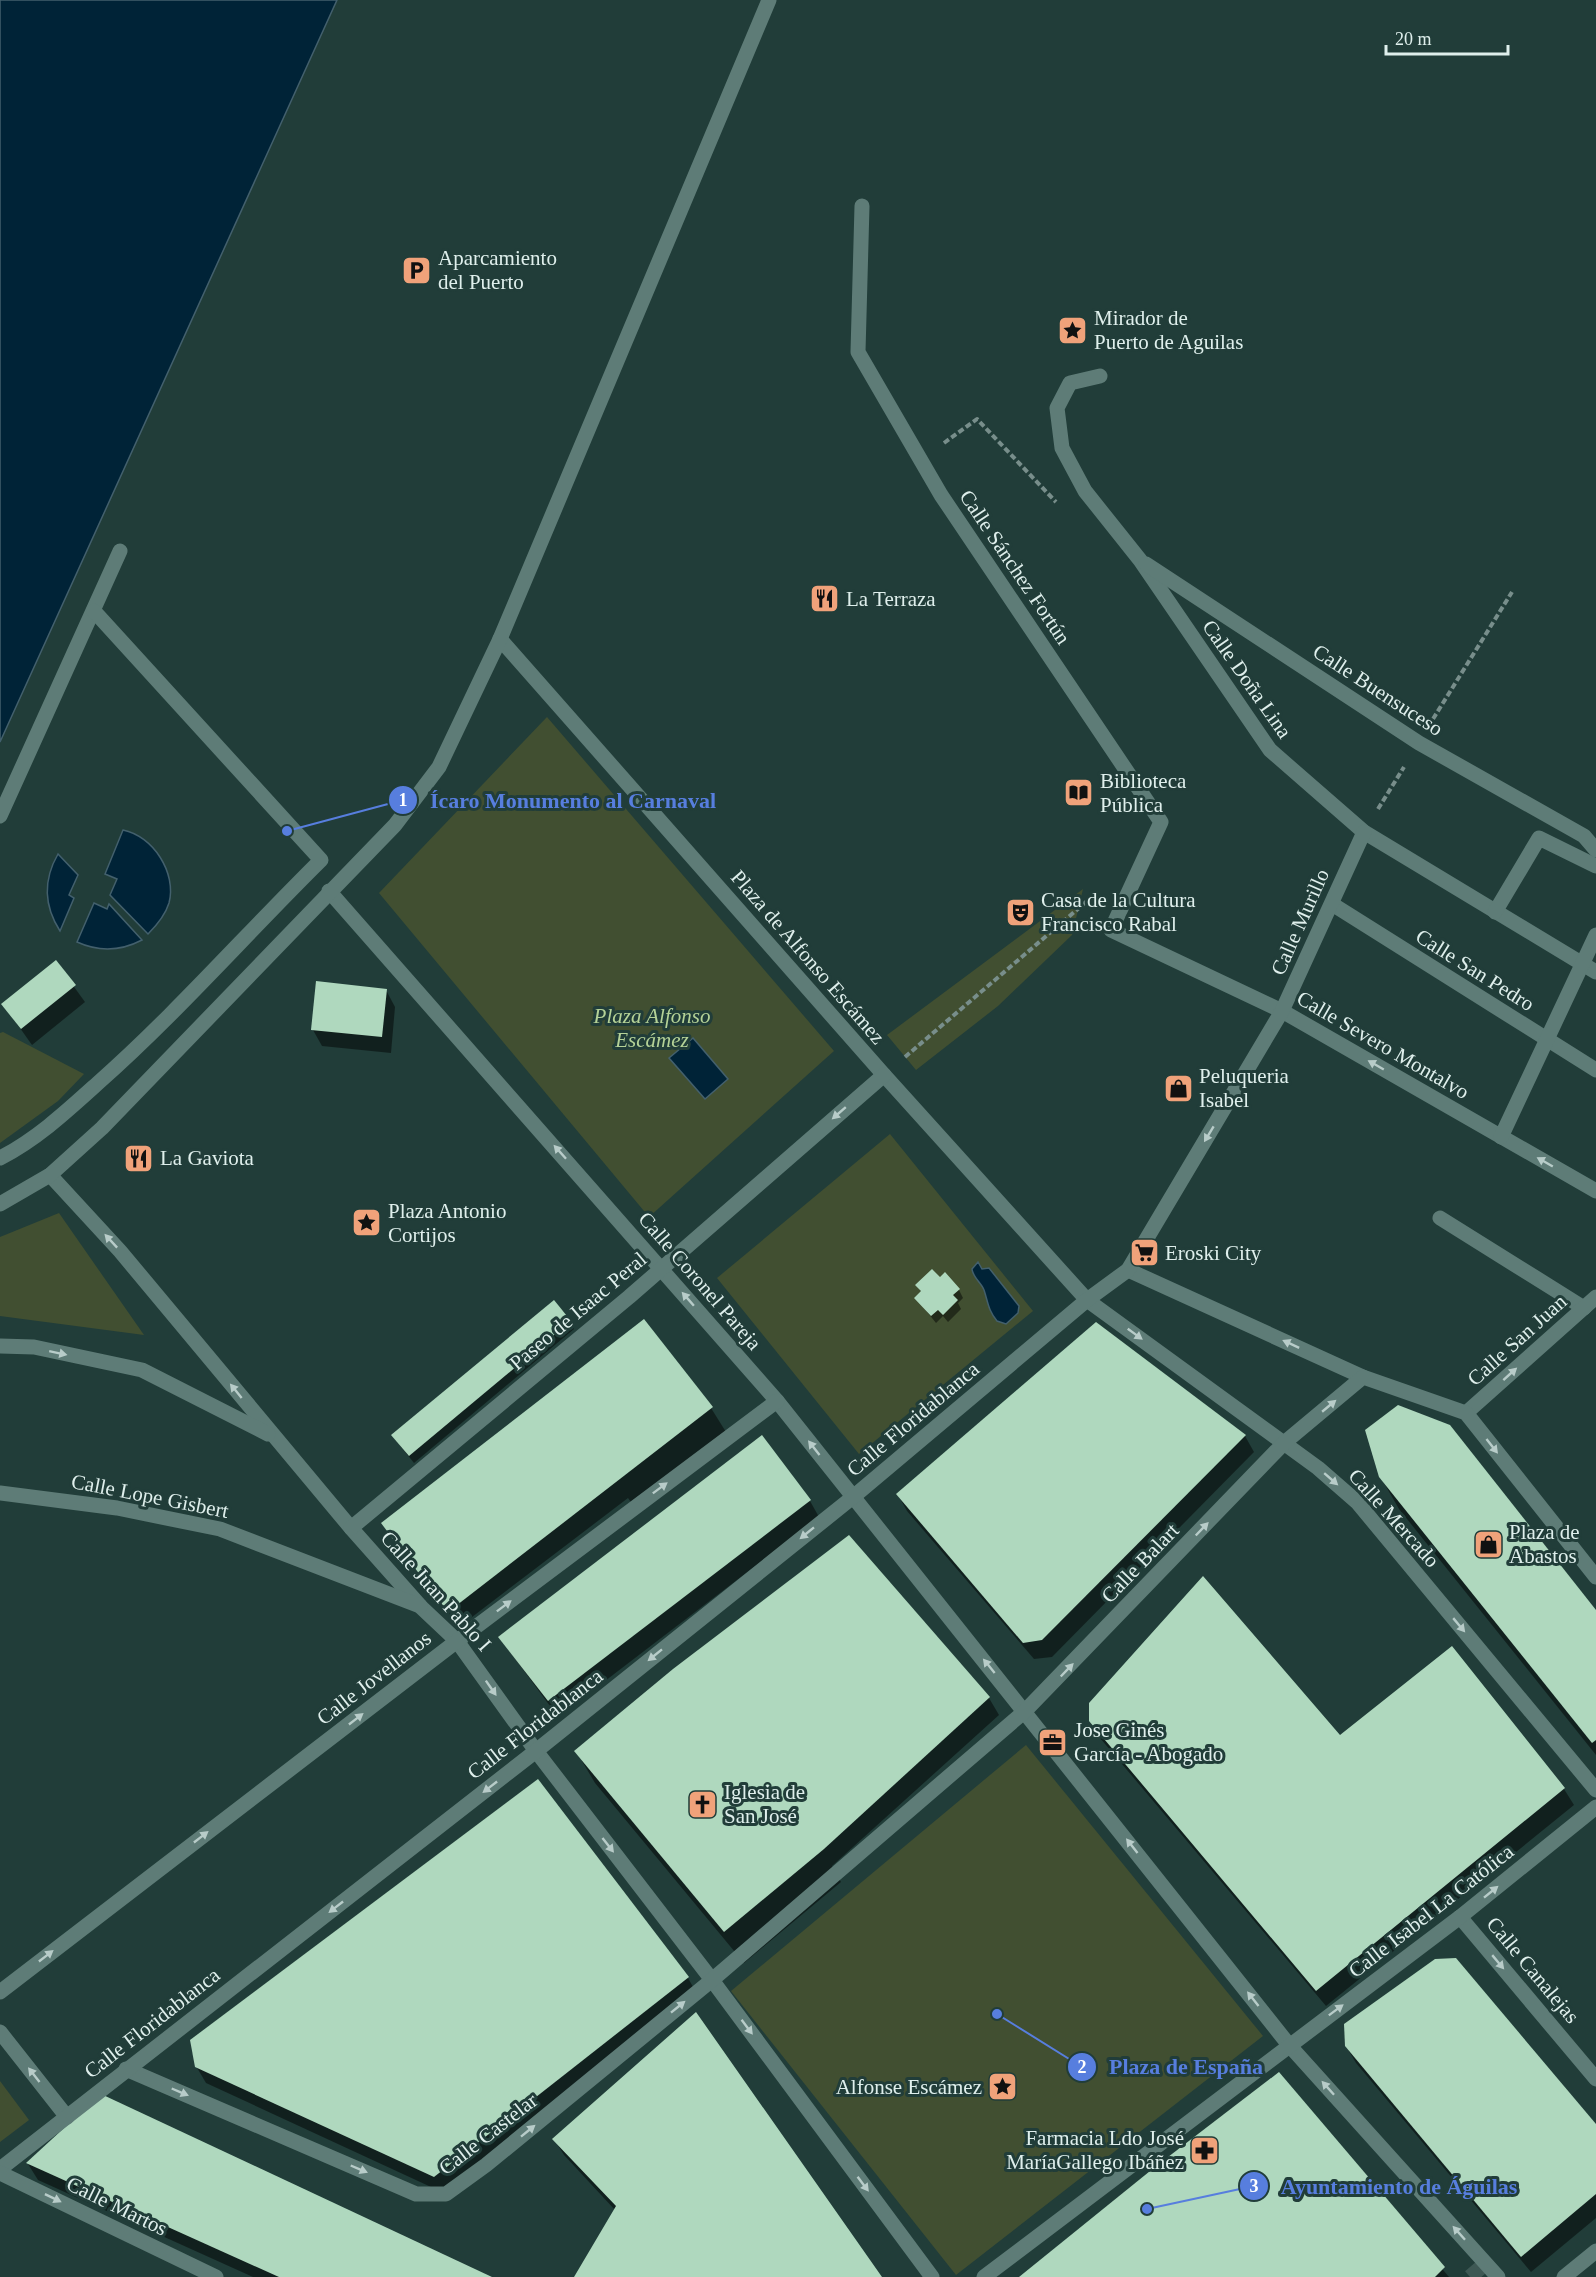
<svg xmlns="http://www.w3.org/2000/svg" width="1596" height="2277" viewBox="0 0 1596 2277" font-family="'Times New Roman',serif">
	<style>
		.green { fill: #414f31 }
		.water { fill: #002337; stroke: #43606d; stroke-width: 1.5 }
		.shadow { fill: #0007 }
		.building { fill: #afd8be }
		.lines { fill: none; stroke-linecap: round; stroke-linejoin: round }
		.street-tunnel { stroke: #3e5854; stroke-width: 15; stroke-dasharray: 15 8; stroke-linecap: butt }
		.path { stroke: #788e8b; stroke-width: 4; stroke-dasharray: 6 3; stroke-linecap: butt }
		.street { stroke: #5e7c77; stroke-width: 15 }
		.oneway { fill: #b8ccc9 }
		.labels { text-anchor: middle; stroke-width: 6; stroke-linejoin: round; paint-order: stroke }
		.poi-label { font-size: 21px; fill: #dfefec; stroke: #213d39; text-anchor: start }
		.street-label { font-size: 21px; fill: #dfefec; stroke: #213d39 }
		.park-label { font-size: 21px; font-style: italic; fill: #b5d297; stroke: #213d39 }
		.leader { fill: none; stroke: #577ede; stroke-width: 2 }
		.callout-dot { fill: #577ede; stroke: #213d39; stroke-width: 2 }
		.mark-label { font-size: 18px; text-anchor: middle; font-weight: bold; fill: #fff }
		.callout-label { font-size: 22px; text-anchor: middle; font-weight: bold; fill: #577ede; stroke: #213d39; stroke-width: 6; stroke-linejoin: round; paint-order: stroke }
	</style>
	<rect width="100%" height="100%" fill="#213d39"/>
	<g class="green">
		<polygon points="547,717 834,1051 649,1217 379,893"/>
		<polygon points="1083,889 1072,935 998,1006 916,1070 887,1035"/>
		<polygon points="3,1032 84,1074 58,1101 0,1143 0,1033"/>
		<polygon points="890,1134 1033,1311 859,1454 717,1278"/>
		<polygon points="59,1213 144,1335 0,1316 0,1237"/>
		<polygon points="1026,1745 1263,2036 956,2275 731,1991"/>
		<polygon points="0,2081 29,2120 0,2142"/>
	</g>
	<g class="water">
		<polygon points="0,0 337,0 0,742"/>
		<path d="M123,830c30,6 54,43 46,73 -4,13 -12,22 -21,31l-38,-39 7,-16 -12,-5z"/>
		<path d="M58,854l20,21 -9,20 5,3 -14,33c-16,-25 -17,-51 -2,-77z"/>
		<path d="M94,903l13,6 2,-5 33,36c-21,11 -43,12 -65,2z"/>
		<polygon points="693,1038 728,1079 705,1099 669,1058"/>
		<path d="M978,1262l4,7 7,-1 30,38 -1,7 -12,11 -9,-3c-9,-11 -9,-19 -13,-31 -3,-8 -11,-12 -12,-21z"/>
	</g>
	<g class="shadow">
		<polygon points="56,962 85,1002 32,1045 3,1004"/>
		<polygon points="386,990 395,1007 391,1053 322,1046 313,1030"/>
		<polygon points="917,1285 959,1290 963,1298 958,1303 961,1309 948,1322 943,1316 936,1323 916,1298 922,1293"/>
		<polygon points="570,1322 574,1329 414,1463 398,1443 393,1435"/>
		<polygon points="711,1408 726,1432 633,1505 628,1498 459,1627 383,1524"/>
		<polygon points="1245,1436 1254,1452 1052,1657 1034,1659 907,1511 898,1495"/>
		<polygon points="1380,1476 1596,1613 1596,1755 1399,1509"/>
		<polygon points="810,1501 819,1517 558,1717 500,1638"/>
		<polygon points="849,1537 989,1698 999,1715 832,1866 841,1882 744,1963 595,1783 576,1751"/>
		<polygon points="1452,1649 1564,1789 1574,1805 1326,2006 1100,1738 1091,1720 1340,1737"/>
		<polygon points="538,1781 688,1978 697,1994 444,2193 206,2083 196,2066"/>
		<polygon points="1346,2046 1596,2127 1596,2218 1531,2272 1356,2063"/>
		<polygon points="1279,2074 1449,2277 1022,2277"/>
		<polygon points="554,2139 880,2277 575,2277 615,2210 564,2155"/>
		<polygon points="28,2164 488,2277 253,2277 38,2180"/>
	</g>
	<g class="building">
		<polygon points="56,960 76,985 21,1029 1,1004"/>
		<polygon points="316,981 387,989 382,1037 311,1030"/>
		<polygon points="932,1269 940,1277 945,1272 960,1289 953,1295 958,1300 943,1315 938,1310 931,1316 914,1298 921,1291 915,1285"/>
		<polygon points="554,1300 571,1321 409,1456 391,1435"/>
		<polygon points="644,1319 713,1407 448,1612 381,1523"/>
		<polygon points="1096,1322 1246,1435 1042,1640 1023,1643 896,1494"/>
		<polygon points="1398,1405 1450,1425 1596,1610 1596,1740 1592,1743 1379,1477 1365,1430"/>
		<polygon points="762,1435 811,1500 548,1701 498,1637"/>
		<polygon points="849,1535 990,1697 824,1849 724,1932 574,1751 673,1669"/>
		<polygon points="1203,1576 1340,1735 1452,1646 1565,1788 1316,1991 1089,1721 1089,1703"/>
		<polygon points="538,1779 689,1977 434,2177 195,2067 190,2040"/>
		<polygon points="1456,1958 1596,2124 1596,2194 1521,2257 1345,2046 1344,2024 1435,1959"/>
		<polygon points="696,2012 882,2277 574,2277 616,2206 552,2139"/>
		<polygon points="1279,2072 1445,2267 1435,2277 1019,2277 1155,2167"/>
		<polygon points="101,2094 492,2277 279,2277 26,2163"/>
	</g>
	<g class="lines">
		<polyline class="street-tunnel" points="1470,2277 1486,2263"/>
		<g class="path">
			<polyline points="944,443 977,419 1056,502"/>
			<polyline points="1433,719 1512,592"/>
			<polyline points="1378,809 1404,767"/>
			<polyline points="905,1057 1093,896"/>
		</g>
		<g class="street">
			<polyline points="862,206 858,352 941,495 1161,822 1111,930 1282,1011 1596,1191"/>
			<polyline points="1100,376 1070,383 1057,408 1062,448 1085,491 1140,560 1270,750 1364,832 1596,972"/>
			<polyline points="1146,564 1419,743 1584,836 1596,850"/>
			<polyline points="500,639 884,1075 1087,1300 1318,1468 1357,1502 1596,1790"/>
			<polyline points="0,816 120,551"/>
			<polyline points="329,891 777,1401 1289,2045 1498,2277"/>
			<polyline points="1332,904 1596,1070"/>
			<polyline points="1495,912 1539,838 1596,866"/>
			<polyline points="1501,1137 1596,935"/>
			<path d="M0,1158c37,-19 67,-47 98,-75 78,-69 148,-149 223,-223l-227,-249"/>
			<polyline points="50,1175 120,1251 351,1528 422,1608 457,1641 536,1751 712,1980 932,2277"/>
			<polyline points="0,1204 50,1175 102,1128 395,825 439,767 500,639 769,0"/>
			<polyline points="1440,1218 1584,1308"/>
			<polyline points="1128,1270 1363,1377"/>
			<polyline points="0,1346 34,1347 142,1370 268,1434"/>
			<polyline points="1466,1413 1596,1297"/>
			<polyline points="0,1493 117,1508 220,1529 420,1606"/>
			<polyline points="351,1528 629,1297 884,1075"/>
			<polyline points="1460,1917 1596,2079"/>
			<polyline points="0,1992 457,1641 777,1401"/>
			<polyline points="0,2032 67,2117"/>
			<polyline points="126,2069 416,2194 446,2194 486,2165 712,1980 1025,1711 1284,1443 1363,1377 1466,1413 1596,1577"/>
			<polyline points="0,2169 536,1751 853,1497 1087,1300 1128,1270 1282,1011 1364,832"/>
			<polyline points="0,2173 216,2277"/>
			<polyline points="984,2277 1460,1917 1596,1807"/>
			<polyline points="1564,2277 1596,2251"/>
		</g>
	</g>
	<defs><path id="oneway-solid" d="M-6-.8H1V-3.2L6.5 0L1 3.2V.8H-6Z" transform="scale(1.5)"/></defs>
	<g class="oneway">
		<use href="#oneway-solid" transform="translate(1376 1065) rotate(-150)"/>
		<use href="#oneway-solid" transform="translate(839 1113) rotate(139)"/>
		<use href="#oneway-solid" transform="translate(1209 1134) rotate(121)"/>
		<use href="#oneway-solid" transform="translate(560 1152) rotate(-132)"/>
		<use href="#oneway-solid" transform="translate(1545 1162) rotate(-150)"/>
		<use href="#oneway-solid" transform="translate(111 1241) rotate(-133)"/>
		<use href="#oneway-solid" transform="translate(688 1299) rotate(-131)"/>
		<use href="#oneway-solid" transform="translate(1135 1334) rotate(36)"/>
		<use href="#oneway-solid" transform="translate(1291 1344) rotate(-155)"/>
		<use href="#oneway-solid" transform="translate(58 1353) rotate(12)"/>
		<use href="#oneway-solid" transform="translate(1510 1374) rotate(-42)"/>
		<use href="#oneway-solid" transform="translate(236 1391) rotate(-129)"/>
		<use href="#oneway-solid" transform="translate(1329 1406) rotate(-40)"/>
		<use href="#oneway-solid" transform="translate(1492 1446) rotate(52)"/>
		<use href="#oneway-solid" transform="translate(814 1448) rotate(-128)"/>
		<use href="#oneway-solid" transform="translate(1331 1479) rotate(41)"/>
		<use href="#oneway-solid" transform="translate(660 1488) rotate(-37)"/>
		<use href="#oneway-solid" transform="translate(1202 1529) rotate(-46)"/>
		<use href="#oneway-solid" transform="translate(807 1533) rotate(141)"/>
		<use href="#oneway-solid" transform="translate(504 1606) rotate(-37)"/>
		<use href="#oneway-solid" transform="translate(1459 1625) rotate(50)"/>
		<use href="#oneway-solid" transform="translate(655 1655) rotate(141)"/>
		<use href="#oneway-solid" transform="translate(989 1666) rotate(-129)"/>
		<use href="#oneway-solid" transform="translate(1067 1670) rotate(-46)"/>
		<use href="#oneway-solid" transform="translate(491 1688) rotate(55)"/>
		<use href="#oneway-solid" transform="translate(356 1719) rotate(-38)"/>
		<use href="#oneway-solid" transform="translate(490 1787) rotate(142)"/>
		<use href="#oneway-solid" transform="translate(201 1837) rotate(-38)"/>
		<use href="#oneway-solid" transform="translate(608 1845) rotate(52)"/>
		<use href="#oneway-solid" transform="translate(1132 1846) rotate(-128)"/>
		<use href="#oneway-solid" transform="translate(1491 1892) rotate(-39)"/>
		<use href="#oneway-solid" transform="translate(336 1907) rotate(142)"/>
		<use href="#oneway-solid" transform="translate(46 1956) rotate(-38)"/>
		<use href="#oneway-solid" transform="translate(1498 1962) rotate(50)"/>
		<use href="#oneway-solid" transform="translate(1253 1999) rotate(-128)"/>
		<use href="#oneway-solid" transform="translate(678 2007) rotate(-39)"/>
		<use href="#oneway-solid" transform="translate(1336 2010) rotate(-37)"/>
		<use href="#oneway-solid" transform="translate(747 2027) rotate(53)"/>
		<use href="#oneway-solid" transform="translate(34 2075) rotate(-128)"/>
		<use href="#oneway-solid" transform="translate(1328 2088) rotate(-132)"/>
		<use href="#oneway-solid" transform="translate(180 2092) rotate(23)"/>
		<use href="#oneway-solid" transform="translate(528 2131) rotate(-39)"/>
		<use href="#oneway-solid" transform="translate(359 2169) rotate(23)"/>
		<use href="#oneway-solid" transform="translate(863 2184) rotate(53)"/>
		<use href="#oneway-solid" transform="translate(53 2198) rotate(26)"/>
		<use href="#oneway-solid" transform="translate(1459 2233) rotate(-132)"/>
	</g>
	<defs>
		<symbol id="parking-square" viewBox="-11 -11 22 22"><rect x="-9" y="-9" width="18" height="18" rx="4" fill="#f0a27a" stroke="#213d39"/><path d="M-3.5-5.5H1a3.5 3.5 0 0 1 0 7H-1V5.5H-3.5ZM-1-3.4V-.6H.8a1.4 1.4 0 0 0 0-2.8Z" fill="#111"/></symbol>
		<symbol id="sight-square" viewBox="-11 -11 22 22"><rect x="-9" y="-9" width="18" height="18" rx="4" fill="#f0a27a" stroke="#213d39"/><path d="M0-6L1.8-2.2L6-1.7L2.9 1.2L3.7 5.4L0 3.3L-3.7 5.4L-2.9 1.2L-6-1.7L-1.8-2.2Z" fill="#111"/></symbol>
		<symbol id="restaurant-square" viewBox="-11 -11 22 22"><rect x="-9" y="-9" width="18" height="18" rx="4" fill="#f0a27a" stroke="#213d39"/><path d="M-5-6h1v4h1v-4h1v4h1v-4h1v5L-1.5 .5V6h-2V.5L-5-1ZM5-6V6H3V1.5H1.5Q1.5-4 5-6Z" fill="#111"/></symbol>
		<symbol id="library-square" viewBox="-11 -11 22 22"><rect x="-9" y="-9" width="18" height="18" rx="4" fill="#f0a27a" stroke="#213d39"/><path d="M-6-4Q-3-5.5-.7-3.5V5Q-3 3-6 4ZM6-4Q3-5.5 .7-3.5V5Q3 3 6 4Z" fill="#111"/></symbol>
		<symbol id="theatre-square" viewBox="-11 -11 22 22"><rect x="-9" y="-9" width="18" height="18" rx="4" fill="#f0a27a" stroke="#213d39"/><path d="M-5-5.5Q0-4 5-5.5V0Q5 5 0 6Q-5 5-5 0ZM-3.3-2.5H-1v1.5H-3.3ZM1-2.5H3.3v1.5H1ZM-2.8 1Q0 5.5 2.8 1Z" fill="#111"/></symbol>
		<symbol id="shop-square" viewBox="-11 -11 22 22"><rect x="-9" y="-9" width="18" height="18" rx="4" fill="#f0a27a" stroke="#213d39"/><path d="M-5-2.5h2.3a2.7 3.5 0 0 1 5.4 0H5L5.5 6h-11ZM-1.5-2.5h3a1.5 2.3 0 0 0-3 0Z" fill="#111"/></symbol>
		<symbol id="supermarket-square" viewBox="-11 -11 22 22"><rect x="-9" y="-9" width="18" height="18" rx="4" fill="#f0a27a" stroke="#213d39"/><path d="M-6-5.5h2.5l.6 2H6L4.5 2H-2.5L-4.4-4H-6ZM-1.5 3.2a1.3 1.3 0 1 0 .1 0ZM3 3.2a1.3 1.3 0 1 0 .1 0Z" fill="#111"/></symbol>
		<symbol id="office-square" viewBox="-11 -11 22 22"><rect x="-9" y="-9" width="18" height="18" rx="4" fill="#f0a27a" stroke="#213d39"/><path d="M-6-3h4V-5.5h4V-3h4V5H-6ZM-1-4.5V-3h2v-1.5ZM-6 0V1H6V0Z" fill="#111"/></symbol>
		<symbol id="church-square" viewBox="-11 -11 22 22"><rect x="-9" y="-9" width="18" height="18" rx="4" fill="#f0a27a" stroke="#213d39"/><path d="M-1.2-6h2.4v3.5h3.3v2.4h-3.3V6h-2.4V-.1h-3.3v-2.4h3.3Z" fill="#111"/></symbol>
		<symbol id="pharmacy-square" viewBox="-11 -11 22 22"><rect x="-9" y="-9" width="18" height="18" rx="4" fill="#f0a27a" stroke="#213d39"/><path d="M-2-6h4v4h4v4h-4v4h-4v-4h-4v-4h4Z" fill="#111"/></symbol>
	</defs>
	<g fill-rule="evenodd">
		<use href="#parking-square" x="400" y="254" width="33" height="33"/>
		<use href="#sight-square" x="1056" y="314" width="33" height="33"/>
		<use href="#restaurant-square" x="808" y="582" width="33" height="33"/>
		<use href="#library-square" x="1062" y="776" width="33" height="33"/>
		<use href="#theatre-square" x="1004" y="896" width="33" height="33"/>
		<use href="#shop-square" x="1162" y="1072" width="33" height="33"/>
		<use href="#restaurant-square" x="122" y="1142" width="33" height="33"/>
		<use href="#sight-square" x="350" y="1206" width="33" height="33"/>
		<use href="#supermarket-square" x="1128" y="1236" width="33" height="33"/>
		<use href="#shop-square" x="1472" y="1528" width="33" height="33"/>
		<use href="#office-square" x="1036" y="1726" width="33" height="33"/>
		<use href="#church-square" x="686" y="1788" width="33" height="33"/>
		<use href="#sight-square" x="986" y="2070" width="33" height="33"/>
		<use href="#pharmacy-square" x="1188" y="2134" width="33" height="33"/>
	</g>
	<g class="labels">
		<g class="poi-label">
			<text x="438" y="265">Aparcamiento<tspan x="438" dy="24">del Puerto</tspan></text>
			<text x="1094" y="325">Mirador de<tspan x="1094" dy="24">Puerto de Aguilas</tspan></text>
			<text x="846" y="606">La Terraza</text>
			<text x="1100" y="788">Biblioteca<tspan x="1100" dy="24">Pública</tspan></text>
			<text x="1041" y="907">Casa de la Cultura<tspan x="1041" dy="24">Francisco Rabal</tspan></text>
			<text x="1199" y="1083">Peluqueria<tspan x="1199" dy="24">Isabel</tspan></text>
			<text x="160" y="1165">La Gaviota</text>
			<text x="388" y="1218">Plaza Antonio<tspan x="388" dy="24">Cortijos</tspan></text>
			<text x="1165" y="1260">Eroski City</text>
			<text x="1509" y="1539">Plaza de<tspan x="1509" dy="24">Abastos</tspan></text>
			<text x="1074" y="1737">Jose Ginés<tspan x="1074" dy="24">García - Abogado</tspan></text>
			<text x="724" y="1799">Iglesia de<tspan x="724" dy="24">San José</tspan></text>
			<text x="982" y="2094" text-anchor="end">Alfonse Escámez</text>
			<text x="1184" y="2145" text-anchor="end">Farmacia Ldo José<tspan x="1184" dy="24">MaríaGallego Ibáñez</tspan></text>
		</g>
		<g class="street-label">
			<text transform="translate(1015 567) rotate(56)" y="7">Calle Sánchez Fortún</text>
			<text transform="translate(1247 679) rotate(55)" y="7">Calle Doña Lina</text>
			<text transform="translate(1378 690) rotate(33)" y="7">Calle Buensuceso</text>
			<text transform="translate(1300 922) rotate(-66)" y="7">Calle Murillo</text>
			<text transform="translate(808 957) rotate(49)" y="7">Plaza de Alfonso Escámez</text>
			<text transform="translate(1475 970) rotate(32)" y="7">Calle San Pedro</text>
			<text transform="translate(1383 1045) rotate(30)" y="7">Calle Severo Montalvo</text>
			<text transform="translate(700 1281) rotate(49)" y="7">Calle Coronel Pareja</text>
			<text transform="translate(578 1311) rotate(-40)" y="7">Paseo de Isaac Peral</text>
			<text transform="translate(1517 1340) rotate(-42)" y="7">Calle San Juan</text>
			<text transform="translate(913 1419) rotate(-40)" y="7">Calle Floridablanca</text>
			<text transform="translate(150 1496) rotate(11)" y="7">Calle Lope Gisbert</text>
			<text transform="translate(1394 1518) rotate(48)" y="7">Calle Mercado</text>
			<text transform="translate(1140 1563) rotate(-46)" y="7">Calle Balart</text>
			<text transform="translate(436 1591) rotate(48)" y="7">Calle Juan Pablo I</text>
			<text transform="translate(374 1678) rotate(-38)" y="7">Calle Jovellanos</text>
			<text transform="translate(535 1724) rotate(-38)" y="7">Calle Floridablanca</text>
			<text transform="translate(1431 1911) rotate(-38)" y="7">Calle Isabel La Católica</text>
			<text transform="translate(1533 1970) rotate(50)" y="7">Calle Canalejas</text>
			<text transform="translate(152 2023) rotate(-38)" y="7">Calle Floridablanca</text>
			<text transform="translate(488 2134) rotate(-38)" y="7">Calle Castelar</text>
			<text transform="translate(117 2206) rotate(26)" y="7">Calle Martos</text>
		</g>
		<g class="park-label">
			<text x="652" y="1023">Plaza Alfonso<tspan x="652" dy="24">Escámez</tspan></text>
		</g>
	</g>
	<path class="leader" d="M287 831L403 800M997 2014L1082 2067M1147 2209L1254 2186"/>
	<g class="callout-dot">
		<circle cx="287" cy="831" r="6"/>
		<circle cx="997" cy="2014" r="6"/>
		<circle cx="1147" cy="2209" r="6"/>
		<circle cx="403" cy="800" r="15"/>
		<circle cx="1082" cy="2067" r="15"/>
		<circle cx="1254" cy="2186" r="15"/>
	</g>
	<g class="mark-label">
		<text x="403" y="806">1</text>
		<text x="1082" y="2073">2</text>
		<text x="1254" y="2192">3</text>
	</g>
	<g class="callout-label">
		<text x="573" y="808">Ícaro Monumento al Carnaval</text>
		<text x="1186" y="2074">Plaza de España</text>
		<text x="1399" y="2194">Ayuntamiento de Águilas</text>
	</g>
	<path d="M1386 45v9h122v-9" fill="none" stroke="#dfefec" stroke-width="3"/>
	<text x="1395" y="45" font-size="18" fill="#dfefec" stroke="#213d39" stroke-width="4.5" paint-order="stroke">20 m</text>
</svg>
